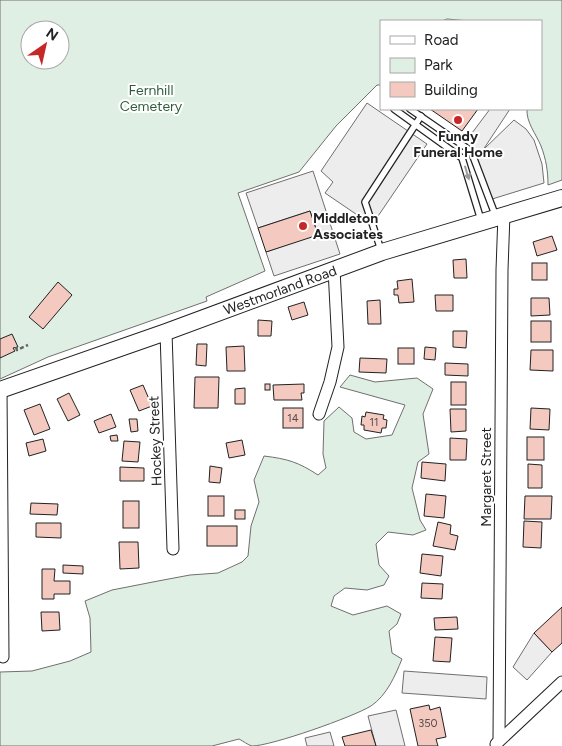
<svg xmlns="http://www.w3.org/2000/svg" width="562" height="746" viewBox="0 0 562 746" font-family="Figtree,sans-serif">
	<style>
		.green { fill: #e0efe3; stroke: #6f6f6f; fill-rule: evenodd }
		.parking { fill: #ededed; stroke: #6f6f6f }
		.building { fill: #f3c9c0; stroke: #222 }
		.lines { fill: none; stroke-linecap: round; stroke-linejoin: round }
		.lane-casing { stroke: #222; stroke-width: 8 }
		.street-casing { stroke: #222; stroke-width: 13 }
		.secondary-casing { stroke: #222; stroke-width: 18 }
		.path { stroke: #646464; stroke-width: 2.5; stroke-dasharray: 4 2.5; stroke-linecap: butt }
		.lane { stroke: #fff; stroke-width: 5.5 }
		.street { stroke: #fff; stroke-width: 11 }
		.secondary { stroke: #fff; stroke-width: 16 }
		.oneway { fill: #9c9c9c }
		.poi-dot { fill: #c62828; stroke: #fff; stroke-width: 2 }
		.labels { text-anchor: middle; stroke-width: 4; stroke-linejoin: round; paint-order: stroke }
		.number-label { font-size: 11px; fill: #564c4a }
		.park-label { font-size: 14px; fill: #2f5e38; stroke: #fff }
		.poi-label { font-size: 14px; font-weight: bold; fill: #222; stroke: #fff }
		.street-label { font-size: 14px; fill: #222; stroke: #fff }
	</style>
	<rect width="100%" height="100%" fill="#fff"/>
	<g class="green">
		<path d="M0,0h562v180l-14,5c0,-14 -2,-26 -7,-39 -5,-12 -15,-24 -14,-37h14v-88h-72l-22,-2 -5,2h-61v64h-4l-41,41 -37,46 -61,21 27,78 -59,26 1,4 -159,56 -48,22zM30,30h30v30h-30z"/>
		<path d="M350,375l25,7 42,-4 16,11 -10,25 6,40 -11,8 -6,26 8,32 6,10 -13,5 -25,-3 -12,12 3,21 10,11 -5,9 -17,5 -22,-2 -11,8 -3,10 22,9 34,-9 14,8 -4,10 -8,7 3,22 10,6c-7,17 -15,36 -31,47 -18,11 -100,40 -119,40 -4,-1 -9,-5 -13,-7l-27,7h-212v-74l32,-1 38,-10 21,-9 -1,-34 -5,-17 27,-11 46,-9 32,-6 28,-2 24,-11 6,-6 3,-30 8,-24 -5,-22 10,-24c24,3 34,6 54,19l8,-7 -3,-14 1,-33 15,-14 13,11 2,14 12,7 26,-4 13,-30 -65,-18z"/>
	</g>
	<g class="parking">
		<polygon points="367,103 427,144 372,225 325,193 333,182 321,171"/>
		<polygon points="490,109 510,109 483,150 514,120 526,129 534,140 542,164 544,183 489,200 471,151 463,145"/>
		<polygon points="313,171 340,254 274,276 266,252 318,234 310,211 258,228 246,193"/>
		<polygon points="534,633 552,652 527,680 513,667"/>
		<polygon points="404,671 487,677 486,699 402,693"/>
		<polygon points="396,710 405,746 376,746 368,716"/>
		<polygon points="330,732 334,746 307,746 305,738"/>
	</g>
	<g class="building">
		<polygon points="430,109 478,109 462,131"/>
		<polygon points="310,211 318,235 266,252 258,228"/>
		<polygon points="552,236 557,250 537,256 533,242"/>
		<polygon points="466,259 467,278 454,278 453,260"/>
		<rect x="532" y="263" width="15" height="17"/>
		<polygon points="412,279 414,302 399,303 398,295 394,295 394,289 398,289 397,281"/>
		<polygon points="58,282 72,295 43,329 29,317"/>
		<polygon points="435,295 453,295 453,311 436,311"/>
		<polygon points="531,298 549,298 550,315 531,316"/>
		<polygon points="380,300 381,324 368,324 367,301"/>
		<polygon points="304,302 308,315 292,320 288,307"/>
		<polygon points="258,320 272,321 271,336 258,336"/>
		<rect x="531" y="321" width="20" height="21"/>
		<polygon points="453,331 467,331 466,348 453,347"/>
		<polygon points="12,334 18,347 13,348 15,351 0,358 0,339"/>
		<polygon points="197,344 207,344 206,366 196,365"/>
		<polygon points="244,346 245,371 227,371 226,347"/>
		<polygon points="425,347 436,348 435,360 424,359"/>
		<rect x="398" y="348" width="16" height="16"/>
		<polygon points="531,350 553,350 553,371 530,370"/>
		<polygon points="360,358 387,359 386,373 359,372"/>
		<polygon points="445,363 468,364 468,376 445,375"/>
		<polygon points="195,377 219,377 218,408 194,408"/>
		<rect x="451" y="382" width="15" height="23"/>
		<rect x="265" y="384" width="5" height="6"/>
		<polygon points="304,384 304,393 301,393 302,400 274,400 273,385"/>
		<polygon points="143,385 152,406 139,411 130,390"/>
		<polygon points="245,388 245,404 235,404 235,389"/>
		<polygon points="69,393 80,415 68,421 57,399"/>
		<polygon points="40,404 50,429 34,435 24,410"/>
		<rect x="283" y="408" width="20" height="20"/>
		<polygon points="531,408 550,409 549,430 530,429"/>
		<polygon points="450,409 466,409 466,431 451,432"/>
		<polygon points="366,412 384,415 383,419 387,420 386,428 382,428 381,433 364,430 364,425 361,425 362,416 365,417"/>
		<polygon points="111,414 116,427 99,433 94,421"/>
		<polygon points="129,419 137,419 138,431 131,432"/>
		<polygon points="117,435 118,441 111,441 110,436"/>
		<rect x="527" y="437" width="17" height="23"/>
		<polygon points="450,438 467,439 466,460 450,460"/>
		<polygon points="43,439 46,451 29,456 26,443"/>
		<polygon points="242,440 245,455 229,458 226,443"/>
		<polygon points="124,441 140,442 138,462 122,461"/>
		<polygon points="422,462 446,464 445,481 421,478"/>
		<polygon points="528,464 542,465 542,488 528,488"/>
		<polygon points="210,466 222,468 220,483 209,482"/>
		<polygon points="120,467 144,468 144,481 120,481"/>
		<polygon points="426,494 446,496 444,518 424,516"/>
		<rect x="208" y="496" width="16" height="20"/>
		<polygon points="525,496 552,496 551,519 524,519"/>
		<rect x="123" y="501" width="16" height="27"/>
		<polygon points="31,503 58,504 57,515 30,514"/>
		<rect x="235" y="510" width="10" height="9"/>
		<polygon points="524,521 542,522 541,548 523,547"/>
		<polygon points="438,522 451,525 450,534 458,536 455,550 433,546"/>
		<polygon points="36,523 61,523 61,538 36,537"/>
		<rect x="207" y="526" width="30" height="20"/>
		<polygon points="119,542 138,542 139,568 120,569"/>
		<polygon points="422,554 443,556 441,576 420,573"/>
		<polygon points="63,565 83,566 83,574 63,573"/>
		<polygon points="42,569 55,569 54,581 70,581 70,594 54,594 54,599 42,599"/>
		<polygon points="422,583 443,584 442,599 421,598"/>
		<polygon points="562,607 562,643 552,652 534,633"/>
		<polygon points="41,612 59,612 60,630 42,631"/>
		<polygon points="457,617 458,629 435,630 434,618"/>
		<polygon points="435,637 452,638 450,662 433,661"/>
		<polygon points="429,705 430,710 440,707 446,737 436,739 438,746 418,746 410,709"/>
		<polygon points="371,730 376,746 345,746 342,737"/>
	</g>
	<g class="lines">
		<defs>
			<g id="lane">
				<polyline points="395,109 394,109 462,158 481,220"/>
				<polyline points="410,109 471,151 496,217"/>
				<polyline points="381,250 365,202 421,116"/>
			</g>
			<g id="street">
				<polyline points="166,332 173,549"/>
				<polyline points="1,389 3,657"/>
				<polyline points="319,414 330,382 338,347 334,269"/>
				<polyline points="499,740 502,270 504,214"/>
				<polyline points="496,744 562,682"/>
			</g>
			<polyline id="secondary" points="0,390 166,332 382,252 562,198"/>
		</defs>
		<use href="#lane" class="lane-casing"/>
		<use href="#street" class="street-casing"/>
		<use href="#secondary" class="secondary-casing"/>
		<polyline class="path" points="16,347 17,350 28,345"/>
		<use href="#lane" class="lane"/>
		<use href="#street" class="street"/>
		<use href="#secondary" class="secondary"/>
	</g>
	<defs><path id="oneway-solid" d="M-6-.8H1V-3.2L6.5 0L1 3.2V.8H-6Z" transform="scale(1.25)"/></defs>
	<use class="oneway" href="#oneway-solid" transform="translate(467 173) rotate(73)"/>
	<g class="poi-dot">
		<circle cx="458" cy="120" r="5"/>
		<circle cx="303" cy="226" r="5"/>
	</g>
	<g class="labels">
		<g class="number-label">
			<text x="293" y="422">14</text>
			<text x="374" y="426">11</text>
			<text x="428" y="727">350</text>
		</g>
		<g class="park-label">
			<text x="151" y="95">Fernhill<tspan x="151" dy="16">Cemetery</tspan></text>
		</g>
		<g class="poi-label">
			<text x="458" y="141">Fundy<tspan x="458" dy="16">Funeral Home</tspan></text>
			<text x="313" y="223" text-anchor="start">Middleton<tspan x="313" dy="16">Associates</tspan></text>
		</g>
		<g class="street-label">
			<text transform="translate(280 290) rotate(-20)" y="5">Westmorland Road</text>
			<text transform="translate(155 441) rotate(-92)" y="5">Hockey Street</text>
			<text transform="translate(486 477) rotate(-90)" y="5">Margaret Street</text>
		</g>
	</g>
	<rect x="380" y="20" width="162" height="90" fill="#ffffff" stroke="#a7a7a7"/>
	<rect x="390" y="36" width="25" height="8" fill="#ffffff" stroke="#a7a7a7"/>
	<text x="424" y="45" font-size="15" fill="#222222">Road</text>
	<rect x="390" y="58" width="25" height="15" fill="#e0efe3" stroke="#a7a7a7"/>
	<text x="424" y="70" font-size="15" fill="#222222">Park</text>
	<rect x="390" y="82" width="25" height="15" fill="#f3c9c0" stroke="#a7a7a7"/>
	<text x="424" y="95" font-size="15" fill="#222222">Building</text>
	<g transform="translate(45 45) rotate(34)"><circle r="24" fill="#ffffff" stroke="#a7a7a7"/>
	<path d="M0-4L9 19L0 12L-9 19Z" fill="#c62828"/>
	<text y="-8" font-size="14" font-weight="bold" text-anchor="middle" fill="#222222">N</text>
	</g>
</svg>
